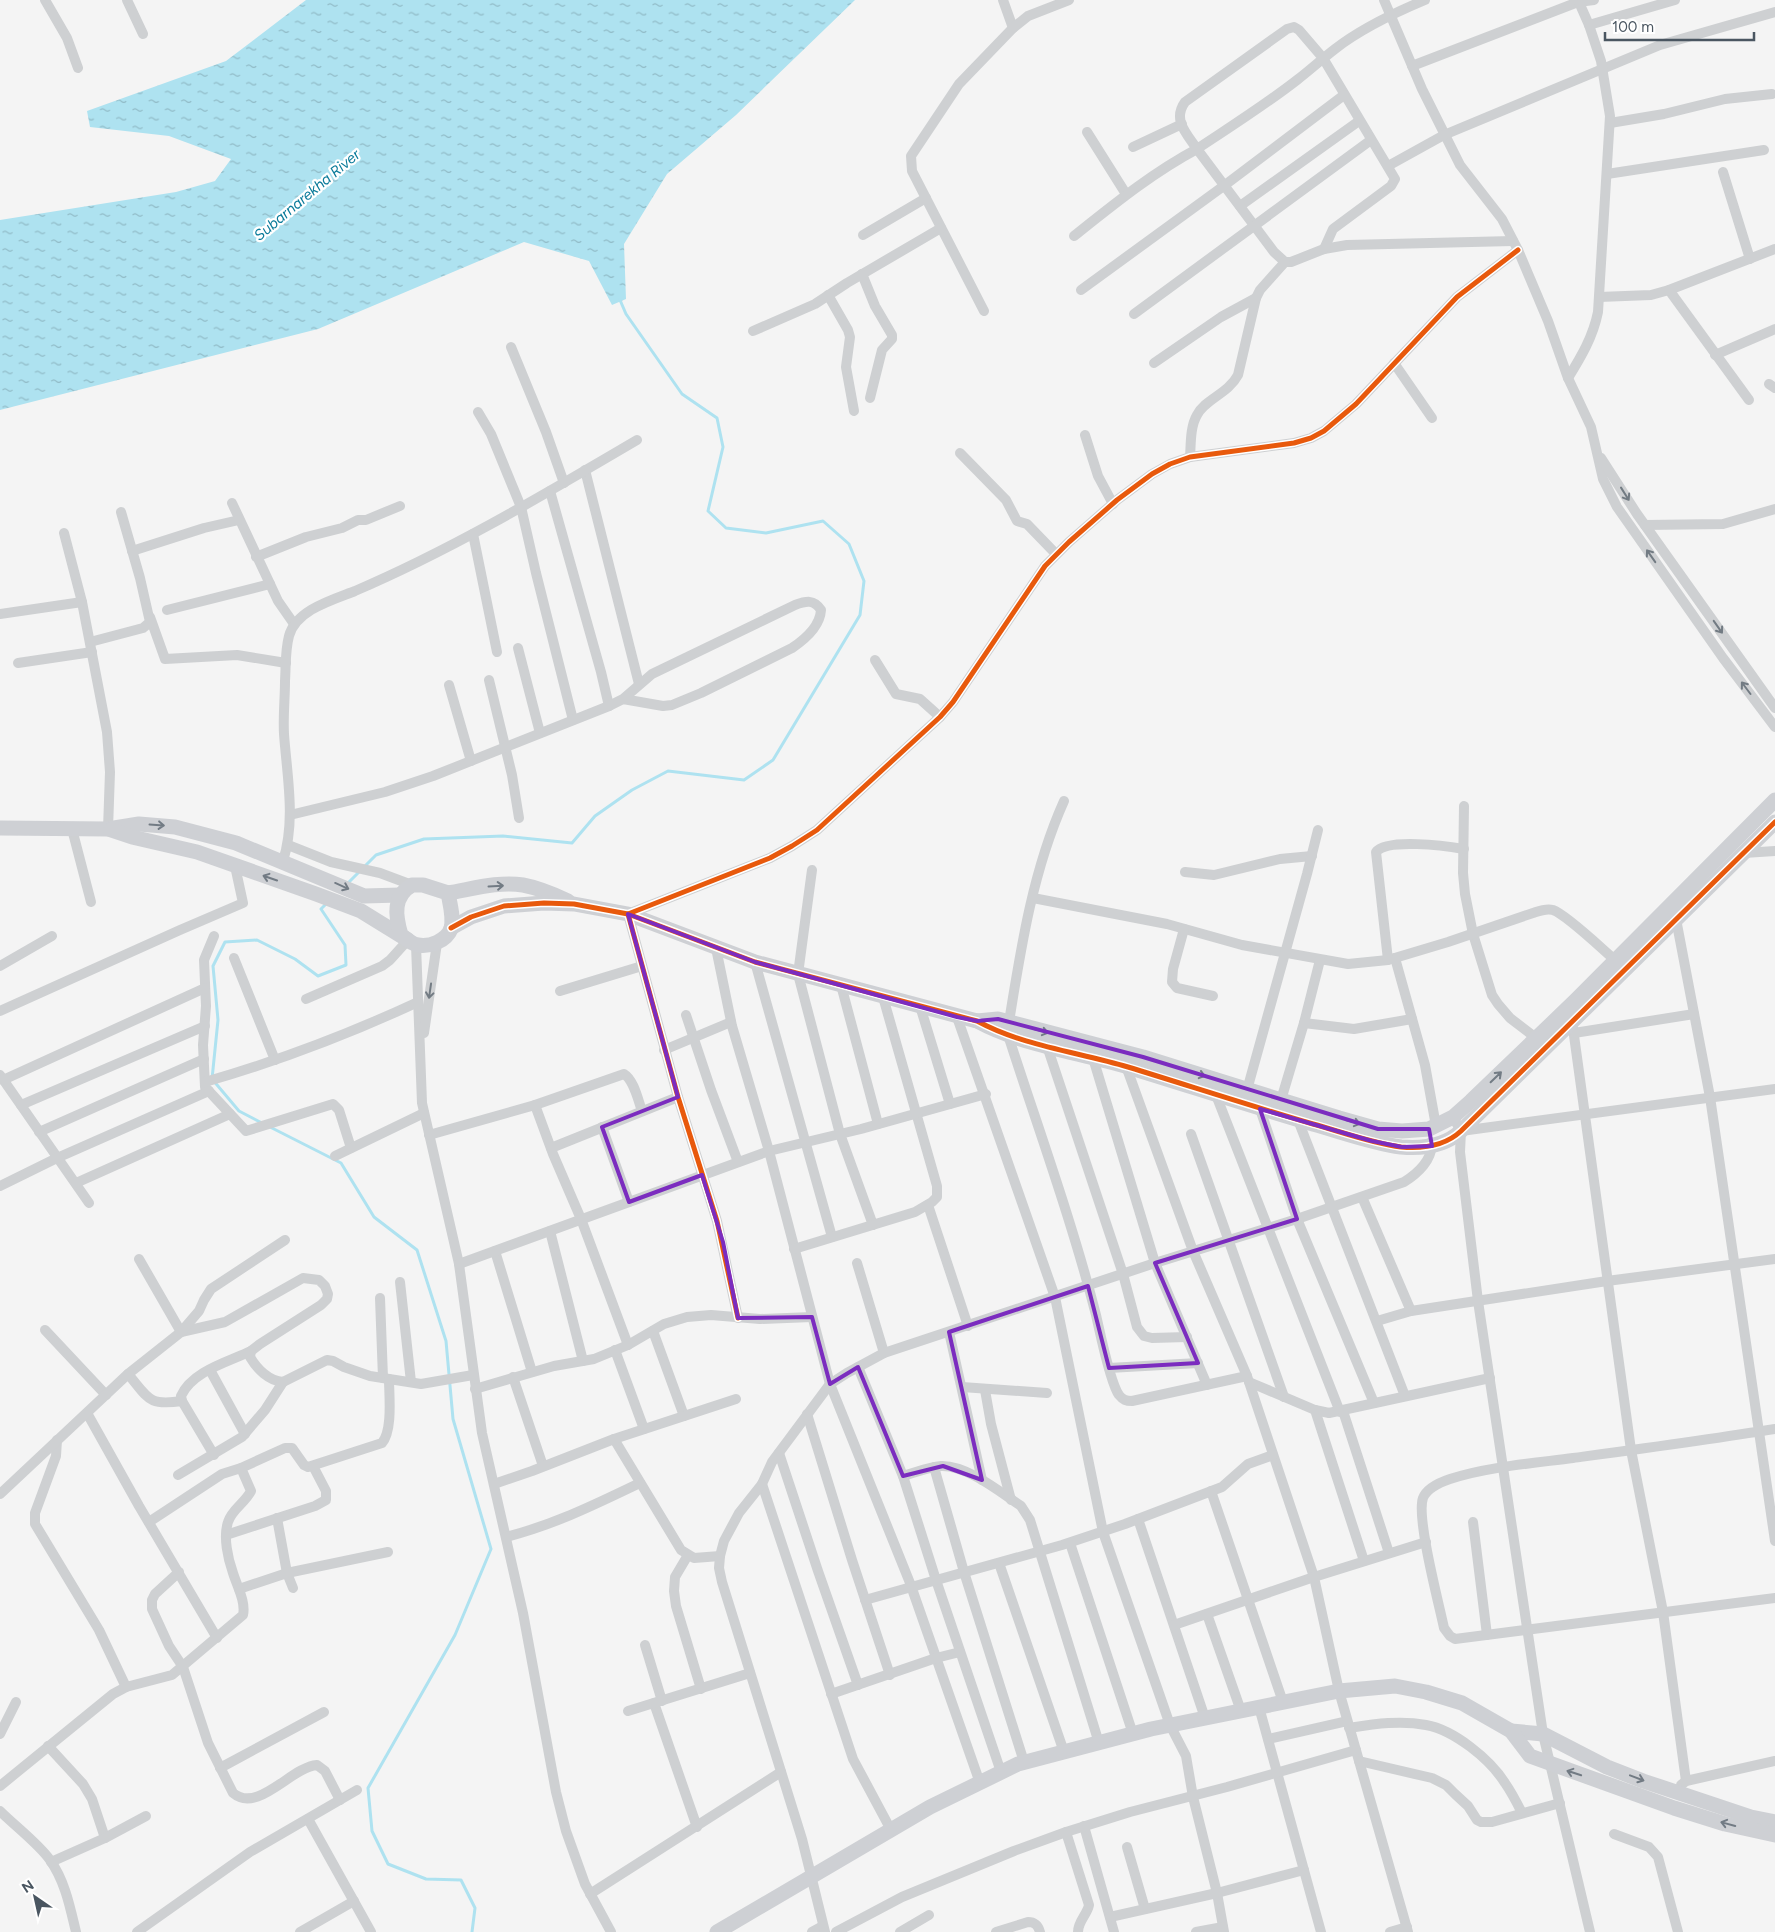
<svg xmlns="http://www.w3.org/2000/svg" width="1775" height="1932" viewBox="0 0 1775 1932" font-family="Figtree,sans-serif">
	<style>
		.water { fill: url(#water-ripples) }
		.lines { fill: none; stroke-linecap: round; stroke-linejoin: round }
		.stream { stroke: #aee2f0; stroke-width: 3 }
		.street { stroke: #ced0d2; stroke-width: 10 }
		.secondary { stroke: #ced0d4; stroke-width: 15 }
		.cycleway-casing { stroke: #fff; stroke-width: 8 }
		.cycleway { stroke: #e8590c; stroke-width: 5 }
		.oneway { stroke: #727b83 }
		.oneway2 { stroke: #727b84 }
		.marked { fill: none; stroke: #7b2cbf; stroke-width: 4; stroke-linejoin: round }
		.labels { text-anchor: middle; stroke-width: 4.5; stroke-linejoin: round; paint-order: stroke }
		.water-label { font-size: 15px; font-style: italic; fill: #0c7c9b; stroke: #fff }
	</style>
	<defs>
		<pattern id="water-ripples" width="26" height="14" patternUnits="userSpaceOnUse" patternTransform="scale(1.25)"><rect width="26" height="14" fill="#aee2f0"/><path d="M2 4q2-2 4 0t4 0M15 11q2-2 4 0t4 0" fill="none" stroke="#90bac6"/></pattern>
	</defs>
	<rect width="100%" height="100%" fill="#f4f4f4"/>
	<polygon class="water" points="306,0 855,0 736,115 667,174 624,244 626,299 612,305 589,261 524,242 318,329 0,410 0,220 176,192 215,181 231,159 169,136 90,127 87,111 226,61"/>
	<g class="lines">
		<g class="stream">
			<polyline points="364,867 376,855 424,839 503,836 572,843 595,816 632,790 668,771 744,780 773,760 860,615 864,581 849,544 823,521 766,533 726,528 708,511 723,447 717,418 682,394 626,314 620,300"/>
			<polyline points="346,885 359,872"/>
			<polyline points="262,1123 239,1111 212,1079 218,1020 213,966 225,942 257,940 295,959 318,976 346,965 345,945 321,909 327,903"/>
			<polyline points="270,1127 341,1163 374,1217 417,1250 446,1341 453,1419 491,1549 455,1635 368,1788 372,1831 388,1864 426,1879 461,1880 475,1908 472,1932"/>
		</g>
		<g class="street">
			<polyline points="45,0 67,38 78,68"/>
			<polyline points="127,0 143,34"/>
			<polyline points="1003,0 1013,28"/>
			<polyline points="1384,0 1422,89 1460,165 1502,219 1518,250 1548,321 1568,378 1591,427 1603,479 1617,507 1723,658 1775,727"/>
			<polyline points="1589,25 1675,0"/>
			<polyline points="1412,66 1578,2 1594,0"/>
			<polyline points="1610,123 1664,114 1725,99 1772,94"/>
			<polyline points="1087,132 1126,194"/>
			<polyline points="1133,147 1182,124"/>
			<polyline points="1388,166 1444,135 1660,45 1775,12"/>
			<polyline points="1723,172 1750,259"/>
			<polyline points="1607,174 1764,150"/>
			<polyline points="1240,206 1359,121"/>
			<polyline points="863,235 926,198"/>
			<path d="M1074,236c39,-31 78,-63 123,-87l77,103 11,10h6l33,-13 23,-4 166,-4"/>
			<path d="M1324,249l9,-20 58,-43 4,-7 -72,-121 -24,-28 -5,-3 -7,2 -102,73c-13,18 2,32 12,47 33,-22 68,-44 100,-69 13,-10 25,-21 38,-31 27,-21 59,-36 90,-49"/>
			<polyline points="862,274 875,306 892,335 892,339 882,350 870,398"/>
			<polyline points="1081,290 1225,185 1344,95"/>
			<polyline points="1669,290 1749,400"/>
			<polyline points="828,295 848,330 850,337 846,367 854,411"/>
			<polyline points="1599,297 1651,295 1669,290 1775,249"/>
			<polyline points="984,311 912,171 911,156 959,84 1013,28 1028,16 1069,0"/>
			<polyline points="1134,314 1371,140"/>
			<polyline points="753,331 815,304 847,283 941,228"/>
			<polyline points="511,347 546,432 564,483"/>
			<polyline points="1715,355 1775,329"/>
			<polyline points="1154,363 1221,317 1256,298"/>
			<polyline points="1394,363 1432,418"/>
			<path d="M1568,378c13,-21 25,-41 30,-66l12,-196 -9,-55 -12,-36 -11,-25"/>
			<polyline points="1769,384 1775,388"/>
			<polyline points="478,412 491,434 521,507 536,573 573,720"/>
			<polyline points="1085,435 1098,476 1113,504"/>
			<polyline points="960,453 1006,500 1017,521 1027,524 1056,554"/>
			<path d="M1190,457c1,-13 0,-30 7,-42 8,-16 31,-21 41,-40l18,-77 4,-8 25,-28"/>
			<polyline points="1601,458 1637,514 1775,708"/>
			<polyline points="585,470 639,684"/>
			<polyline points="550,491 601,672 609,706"/>
			<polyline points="232,503 278,601 294,624"/>
			<polyline points="1645,525 1723,524 1775,509"/>
			<polyline points="64,533 82,602 107,732 110,772 108,829"/>
			<polyline points="473,534 497,652"/>
			<polyline points="132,551 204,528 239,520"/>
			<polyline points="256,557 306,537 342,528 358,520 366,520 400,506"/>
			<polyline points="167,610 270,584"/>
			<polyline points="0,614 82,602"/>
			<polyline points="150,617 165,659 237,655 286,663"/>
			<polyline points="90,642 143,628 150,622 140,578 121,512"/>
			<polyline points="518,648 540,733"/>
			<polyline points="875,660 896,694 920,699 940,717"/>
			<polyline points="18,663 92,652"/>
			<polyline points="489,680 512,775 519,818"/>
			<polyline points="449,685 471,761"/>
			<polyline points="1464,806 1463,873 1465,894 1473,934 1492,995 1498,1004 1510,1018 1536,1038"/>
			<path d="M290,815l95,-23 48,-16 176,-70 14,-7 29,-25 143,-69c11,-4 19,-6 26,5 -1,16 -17,30 -29,38l-91,45 -29,12 -9,1 -40,-7"/>
			<polyline points="72,829 91,902"/>
			<polyline points="288,845 331,862 380,873 412,885"/>
			<polyline points="1744,853 1775,851"/>
			<path d="M283,861c13,-41 4,-85 1,-127 -1,-18 1,-36 1,-53 1,-15 0,-30 4,-45 7,-26 43,-36 66,-45 98,-42 190,-97 282,-151"/>
			<polyline points="812,870 798,974 840,1134 873,1225"/>
			<polyline points="1185,872 1214,875 1280,859 1312,856"/>
			<path d="M1033,898l134,26 75,21 106,19 40,-4 60,-18 85,-29c6,-2 13,-5 20,-3 14,5 49,39 62,50"/>
			<polyline points="1676,919 1710,1097 1775,1541"/>
			<polyline points="1184,929 1173,969 1172,982 1177,988 1213,996"/>
			<polyline points="214,936 204,960 206,1006 203,1045 205,1087 246,1131 333,1104 339,1110 351,1148"/>
			<polyline points="416,945 422,1103 459,1264 482,1433 523,1613 556,1792 566,1831 585,1884 611,1932"/>
			<polyline points="716,948 732,1026 769,1151 830,1384 910,1583 980,1783"/>
			<polyline points="234,958 275,1060"/>
			<polyline points="1395,958 1425,1065 1436,1126"/>
			<path d="M1388,960l-12,-108c11,-14 70,-6 88,-3"/>
			<polyline points="755,962 832,1237"/>
			<polyline points="0,966 52,936"/>
			<polyline points="841,985 878,1124"/>
			<polyline points="560,991 642,966"/>
			<polyline points="306,999 382,966 390,960 408,940"/>
			<polyline points="920,1006 950,1104"/>
			<polyline points="0,1011 180,930 243,903 235,866"/>
			<polyline points="686,1015 711,1090 738,1162"/>
			<polyline points="957,1017 1055,1297 1103,1532 1170,1725 1186,1756 1193,1797 1217,1893 1224,1932"/>
			<polyline points="1572,1021 1631,1450 1663,1612 1686,1781"/>
			<path d="M1009,1022c12,-75 24,-152 55,-221"/>
			<polyline points="1304,1023 1354,1029 1412,1019"/>
			<polyline points="424,1033 437,943"/>
			<polyline points="1574,1033 1694,1014"/>
			<path d="M1008,1035c30,93 64,186 88,280 4,17 14,68 23,80 4,5 7,6 13,6l115,-25"/>
			<polyline points="1047,1046 1123,1274 1137,1327 1144,1336 1152,1338 1187,1337"/>
			<polyline points="664,1050 731,1022"/>
			<polyline points="1093,1058 1155,1263 1207,1385"/>
			<polyline points="1126,1066 1193,1251 1247,1376 1314,1577 1339,1691 1408,1932"/>
			<polyline points="0,1075 89,1203"/>
			<polyline points="3,1080 205,988"/>
			<path d="M205,1082c73,-21 144,-48 213,-80"/>
			<polyline points="1247,1090 1307,874 1318,830"/>
			<polyline points="1216,1095 1340,1412"/>
			<polyline points="1281,1100 1304,1023 1320,960"/>
			<polyline points="21,1105 205,1026"/>
			<polyline points="535,1105 553,1154 581,1219 628,1345"/>
			<polyline points="1260,1109 1297,1219 1374,1403"/>
			<polyline points="1453,1117 1461,1131 1460,1152 1478,1301 1543,1734 1590,1932"/>
			<polyline points="1298,1120 1405,1396"/>
			<polyline points="602,1127 629,1202"/>
			<polyline points="1461,1131 1775,1089"/>
			<polyline points="39,1132 204,1059"/>
			<polyline points="1191,1134 1284,1397"/>
			<path d="M429,1135l106,-30 89,-31c10,6 14,26 18,37"/>
			<polyline points="551,1148 678,1097"/>
			<polyline points="335,1156 424,1113"/>
			<polyline points="76,1183 230,1114"/>
			<polyline points="0,1186 57,1158 209,1091"/>
			<polyline points="1362,1197 1411,1311"/>
			<polyline points="928,1205 968,1326"/>
			<polyline points="550,1231 583,1361"/>
			<polyline points="794,1249 915,1212 932,1202 937,1197 937,1186 883,997"/>
			<polyline points="495,1251 532,1372"/>
			<path d="M139,1259l42,73 44,-10 78,-44 16,2 6,6 3,8 -1,5 -6,6 -61,39 -9,7 -1,6c7,12 19,24 33,25l44,-22 6,1 11,6 26,9 51,8 52,-9"/>
			<polyline points="857,1263 884,1353"/>
			<polyline points="459,1264 769,1151 861,1129 986,1094"/>
			<polyline points="400,1282 411,1382"/>
			<polyline points="380,1298 383,1378"/>
			<polyline points="738,1318 717,1221 678,1097 628,914 770,858 792,846 817,830 940,717 953,702 1045,566 1069,542 1117,500 1152,474 1170,464 1190,457 1294,443 1311,438 1324,431 1356,404 1457,297 1518,250"/>
			<polyline points="1377,1321 1411,1311 1607,1281 1775,1259"/>
			<polyline points="45,1330 106,1395"/>
			<polyline points="653,1331 684,1416"/>
			<polyline points="949,1332 982,1480"/>
			<polyline points="615,1350 644,1429"/>
			<polyline points="858,1367 903,1476 936,1580 1001,1772"/>
			<polyline points="1109,1368 1198,1363"/>
			<polyline points="210,1370 245,1434"/>
			<path d="M128,1374c21,25 20,32 54,27"/>
			<polyline points="513,1377 543,1466"/>
			<polyline points="1249,1382 1315,1410 1329,1413 1490,1378"/>
			<polyline points="962,1387 1047,1393"/>
			<polyline points="475,1389 554,1366 594,1359 628,1345 664,1324 687,1317 711,1315 760,1319 812,1317"/>
			<polyline points="985,1390 991,1424 1011,1500"/>
			<polyline points="1315,1410 1364,1561"/>
			<polyline points="1343,1411 1389,1553"/>
			<polyline points="87,1413 139,1506 217,1638"/>
			<polyline points="807,1414 852,1560 890,1675"/>
			<path d="M1775,1429c-67,11 -135,20 -202,29 -38,5 -87,9 -123,21 -9,3 -23,9 -27,19 -7,19 16,106 21,130l6,8 5,3 320,-41"/>
			<polyline points="614,1439 681,1550 694,1558 720,1556"/>
			<polyline points="57,1440 56,1456 35,1513 35,1524 99,1630 126,1687"/>
			<polyline points="779,1453 818,1571 858,1685"/>
			<path d="M214,1455l-32,-54 -1,-5c11,-25 47,-34 70,-45"/>
			<polyline points="934,1467 964,1572 1024,1762"/>
			<polyline points="178,1475 242,1437 265,1410 283,1382"/>
			<path d="M903,1476c12,-3 25,-9 38,-10 26,-1 59,26 80,40l9,14 69,223"/>
			<polyline points="494,1484 532,1471 614,1439 736,1399"/>
			<polyline points="762,1484 853,1759 891,1830"/>
			<polyline points="1211,1491 1283,1702"/>
			<polyline points="0,1494 128,1374 181,1332 199,1311 204,1300 211,1289 285,1240"/>
			<polyline points="277,1518 287,1573 293,1588"/>
			<polyline points="1138,1519 1205,1718"/>
			<path d="M149,1522l73,-48 19,-6 44,-20h7l12,17 4,2 74,-24c11,-13 7,-48 7,-64"/>
			<polyline points="1473,1522 1487,1635"/>
			<polyline points="226,1535 315,1506 326,1500 326,1491 313,1466"/>
			<path d="M506,1537c50,-13 88,-32 134,-54"/>
			<polyline points="1070,1543 1133,1734"/>
			<polyline points="688,1555 675,1577 674,1591 676,1606 701,1689"/>
			<polyline points="999,1563 1064,1752"/>
			<path d="M179,1572l-24,22 -3,6v9l17,37 14,21 25,76 25,50c25,21 58,-26 84,-28l8,6 15,29"/>
			<polyline points="239,1589 287,1573 388,1552"/>
			<polyline points="865,1600 1062,1545 1125,1524 1222,1487 1248,1464 1273,1455"/>
			<polyline points="1207,1614 1241,1711"/>
			<polyline points="1174,1625 1314,1577 1426,1542"/>
			<polyline points="645,1645 662,1701"/>
			<polyline points="831,1694 936,1658 960,1652"/>
			<polyline points="654,1703 697,1827"/>
			<polyline points="1259,1707 1321,1932"/>
			<polyline points="628,1711 750,1673"/>
			<path d="M1349,1728c26,-4 51,-8 77,-3 28,5 64,34 79,58 7,10 12,20 17,30"/>
			<polyline points="0,1734 16,1702"/>
			<polyline points="1268,1739 1347,1721"/>
			<polyline points="48,1746 83,1784 92,1799 105,1838"/>
			<polyline points="1359,1761 1432,1778 1446,1785 1455,1794 1468,1806 1477,1820 1481,1822 1492,1822 1560,1803"/>
			<polyline points="220,1768 324,1712"/>
			<polyline points="1681,1785 1686,1781 1775,1761"/>
			<path d="M0,1786l113,-92 13,-7 46,-12 71,-60c3,-13 -6,-29 -10,-42 -5,-14 -10,-36 -5,-51 4,-13 17,-19 23,-31l-10,-23"/>
			<path d="M0,1811c14,14 40,34 50,49 15,21 20,47 26,72"/>
			<polyline points="308,1819 371,1932"/>
			<polyline points="1084,1826 1114,1932"/>
			<path d="M1066,1832l23,73c-2,10 -11,16 -11,27"/>
			<polyline points="1614,1834 1649,1847 1658,1857 1678,1932"/>
			<polyline points="1127,1847 1145,1909"/>
			<polyline points="51,1862 105,1838 146,1816"/>
			<polyline points="590,1894 781,1772"/>
			<polyline points="1110,1917 1217,1893 1304,1870"/>
			<polyline points="137,1932 250,1852 357,1790"/>
			<polyline points="300,1932 354,1901"/>
			<polyline points="812,1932 823,1926"/>
			<path d="M825,1932l-23,-93 -80,-257 -3,-14 1,-12 4,-15 15,-28 23,-29 10,-22 58,-78 17,-11 37,-20 271,-90 142,-44 107,-37c13,-8 30,-23 27,-40"/>
			<polyline points="836,1932 902,1897 1014,1851 1066,1832 1130,1812 1227,1787 1356,1750"/>
			<polyline points="900,1932 929,1915"/>
			<path d="M996,1932l32,-10c7,0 10,3 12,10"/>
			<polyline points="1196,1932 1223,1927"/>
			<polyline points="1390,1932 1407,1927"/>
		</g>
		<g class="secondary">
			<polyline points="0,828 108,829 139,824 175,827 236,843 364,896 400,895"/>
			<polyline points="111,830 132,837 197,852 316,894 361,911 408,940"/>
			<path d="M412,885h11l25,8c2,11 6,25 3,36 -5,12 -21,18 -33,16 -7,-1 -12,-6 -17,-10 -6,-20 -8,-39 11,-50z"/>
			<path d="M448,893c24,-4 51,-12 75,-8 16,3 30,9 45,16"/>
			<path d="M451,928l20,-11 33,-11 40,-3 30,1 54,10 127,48 222,59c46,25 101,31 151,46 62,19 123,39 185,57 29,8 58,19 88,23 23,2 44,-1 60,-16l314,-309"/>
			<polyline points="977,1021 998,1019 1143,1057 1339,1118 1378,1129 1402,1131 1429,1129 1453,1117 1471,1101 1576,1000 1775,800"/>
			<polyline points="1511,1731 1543,1734 1607,1767 1643,1781 1751,1817 1775,1822"/>
			<polyline points="717,1932 930,1807 1018,1764 1151,1729 1339,1691 1395,1686 1426,1692 1462,1703 1511,1731 1530,1756 1674,1808 1725,1824 1775,1835"/>
		</g>
		<defs>
			<g id="cycleway">
				<path d="M451,928l20,-11 33,-11 40,-3 30,1 54,10 127,48 222,59c46,25 101,31 151,46 62,19 123,39 185,57 29,8 58,19 88,23 23,2 44,-1 60,-16l314,-309"/>
				<polyline points="738,1318 717,1221 678,1097 628,914 770,858 792,846 817,830 940,717 953,702 1045,566 1069,542 1117,500 1152,474 1170,464 1190,457 1294,443 1311,438 1324,431 1356,404 1457,297 1518,250"/>
			</g>
		</defs>
		<use href="#cycleway" class="cycleway-casing"/>
		<use href="#cycleway" class="cycleway"/>
	</g>
	<defs><path id="oneway-shaft" d="M-6 0H5M1.5-3L5.5 0L1.5 3" fill="none" stroke-width="1.6" stroke-linecap="round" stroke-linejoin="round" transform="scale(1.25)"/></defs>
	<g class="oneway">
		<use href="#oneway-shaft" transform="translate(1625 494) rotate(58)"/>
		<use href="#oneway-shaft" transform="translate(1651 556) rotate(-125)"/>
		<use href="#oneway-shaft" transform="translate(1718 627) rotate(55)"/>
		<use href="#oneway-shaft" transform="translate(1746 688) rotate(-127)"/>
		<use href="#oneway-shaft" transform="translate(430 991) rotate(98)"/>
	</g>
	<g class="oneway2">
		<use href="#oneway-shaft" transform="translate(157 825) rotate(4)"/>
		<use href="#oneway-shaft" transform="translate(270 878) rotate(-161)"/>
		<use href="#oneway-shaft" transform="translate(342 886) rotate(24)"/>
		<use href="#oneway-shaft" transform="translate(496 886) rotate(-3)"/>
		<use href="#oneway-shaft" transform="translate(1041 1031) rotate(15)"/>
		<use href="#oneway-shaft" transform="translate(1198 1074) rotate(17)"/>
		<use href="#oneway-shaft" transform="translate(1496 1077) rotate(-44)"/>
		<use href="#oneway-shaft" transform="translate(1353 1122) rotate(15)"/>
		<use href="#oneway-shaft" transform="translate(1574 1773) rotate(-162)"/>
		<use href="#oneway-shaft" transform="translate(1637 1778) rotate(21)"/>
		<use href="#oneway-shaft" transform="translate(1728 1824) rotate(-165)"/>
	</g>
	<path class="marked" d="M628,914l127,48 202,55 20,4 21,-2 145,38 235,72h51l3,17 -30,1 -30,-6 -112,-32 37,110 -142,44 43,100 -89,5 -21,-82 -139,46 33,148 -39,-14 -40,10 -45,-109 -28,17 -18,-67 -74,1 -15,-76 -21,-67 -73,27 -27,-75 76,-30z"/>
	<g class="labels">
		<g class="water-label">
			<text transform="translate(307 195) rotate(-40)" y="5">Subarnarekha River</text>
		</g>
	</g>
	<g transform="translate(35 1897) rotate(326)" stroke="#ffffff" stroke-width="4" paint-order="stroke">
	<path d="M0-4L9 19L0 12L-9 19Z" fill="#4a5661"/>
	<text y="-8" font-size="14" font-weight="bold" text-anchor="middle" fill="#4a5661">N</text>
	</g>
	<path d="M1605 32v8h149v-8" fill="none" stroke="#4a5661" stroke-width="2.5"/>
	<text x="1612" y="32" font-size="15" fill="#4a5661" stroke="#ffffff" stroke-width="4" paint-order="stroke">100 m</text>
</svg>
